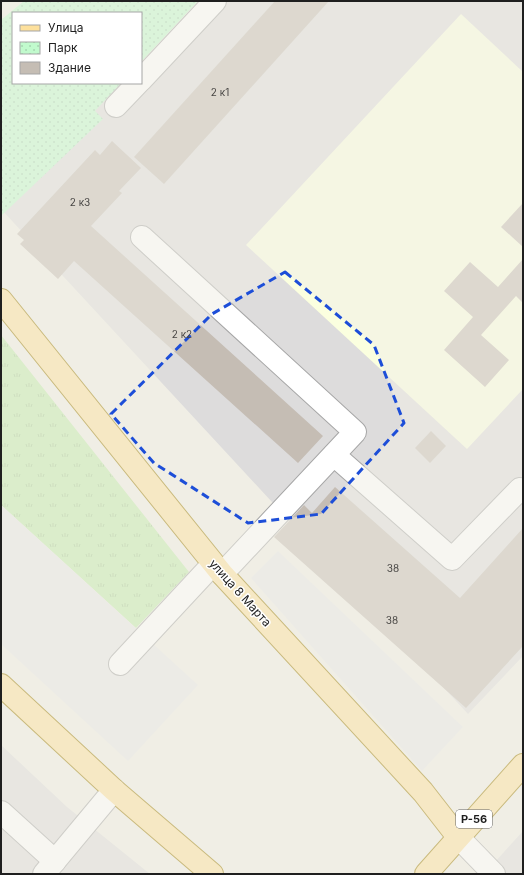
<svg xmlns="http://www.w3.org/2000/svg" width="524" height="875" viewBox="0 0 524 875" font-family="Inter,sans-serif">
	<style>
		.residential { fill: #dddcdc }
		.education { fill: #fbffdf }
		.grass { fill: url(#grass-tufts) }
		.park { fill: url(#park-dots) }
		.parking { fill: #e7e7e7 }
		.building { fill: #c5bdb4 }
		.lines { fill: none; stroke-linecap: round; stroke-linejoin: round }
		.minor-casing { stroke: #a6a6a6; stroke-width: 24 }
		.major-casing { stroke: #9a7b00; stroke-width: 24 }
		.minor { stroke: #fff; stroke-width: 22 }
		.major { stroke: #fde09c; stroke-width: 22 }
		.marked { fill: none; stroke: #1d4ed8; stroke-width: 3; stroke-dasharray: 8 5; stroke-linejoin: round }
		.labels { text-anchor: middle; stroke-width: 3; stroke-linejoin: round; paint-order: stroke }
		.number-label { font-size: 10px; fill: #484644 }
		.shield { fill: #fff; stroke: #626262; stroke-width: 1 }
		.shield-label { font-size: 11px; font-weight: bold; fill: #1f1f1f }
		.street-label { font-size: 12px; fill: #1f1f1f; stroke: #fff }
	</style>
	<defs>
		<pattern id="grass-tufts" width="24" height="20" patternUnits="userSpaceOnUse"><rect width="24" height="20" fill="#c1ebaa"/><path d="M3 7l-1-3M5 7V3M7 7l1-3M15 17l-1-3M17 17v-4M19 17l1-3" fill="none" stroke="#a5c992"/></pattern>
		<pattern id="park-dots" width="8" height="8" patternUnits="userSpaceOnUse"><rect width="8" height="8" fill="#c1facd"/><path d="M2 2h.1M6 6h.1" fill="none" stroke="#a5d6b0" stroke-width="1.8" stroke-linecap="round"/></pattern>
	</defs>
	<rect width="100%" height="100%" fill="#f0eee5"/>
	<g class="residential">
		<polygon points="208,1 523,1 523,656 468,714 1,209 120,83 141,83 141,64"/>
		<polygon points="1,745 67,807 150,874 1,874"/>
		<polygon points="523,831 523,874 484,874 504,852"/>
	</g>
	<polygon class="education" points="461,14 523,72 523,389 467,449 246,245"/>
	<polygon class="grass" points="1,335 189,572 136,628 1,505"/>
	<polygon class="park" points="24,1 198,1 141,62 141,13 13,13 13,83 121,83 95,111 103,119 1,216 1,20"/>
	<g class="parking">
		<polygon points="1,505 198,685 128,761 1,644"/>
		<polygon points="278,551 463,727 422,771 251,578"/>
	</g>
	<g class="building">
		<polygon points="275,1 329,1 164,184 134,157"/>
		<polygon points="112,141 141,168 119,191 122,193 91,226 323,436 298,463 74,261 58,279 20,244 24,240 17,234 95,150 100,155"/>
		<polygon points="523,203 523,247 501,227"/>
		<polygon points="523,259 523,303 516,296 481,335 509,360 485,387 444,350 473,317 444,291 470,262 498,287"/>
		<polygon points="431,431 446,446 430,463 415,448"/>
		<polygon points="335,487 460,598 523,528 523,646 466,708 274,537 304,505 312,513"/>
	</g>
	<g class="lines">
		<defs>
			<g id="minor">
				<polyline points="141,80 215,1"/>
				<polyline points="116,106 138,83"/>
				<polyline points="142,237 355,432 222,574"/>
				<polyline points="334,455 452,559 520,489 523,491"/>
				<polyline points="120,664 213,564"/>
				<polyline points="1,812 55,861"/>
				<polyline points="458,837 494,874"/>
				<polyline points="44,874 114,790"/>
			</g>
			<g id="major">
				<polyline points="1,300 222,574 423,792 458,837"/>
				<polyline points="1,685 114,790 212,874"/>
				<polyline points="426,874 523,765"/>
			</g>
		</defs>
		<use href="#minor" class="minor-casing"/>
		<use href="#major" class="major-casing"/>
		<use href="#minor" class="minor"/>
		<use href="#major" class="major"/>
	</g>
	<path d="M0 0H524V875H0ZM285,272l89,73 30,78 -83,91 -73,9 -94,-60 -43,-49 101,-100z" fill="#f0eee5" fill-opacity=".55" fill-rule="evenodd"/>
	<path class="marked" d="M285,272l89,73 30,78 -83,91 -73,9 -94,-60 -43,-49 101,-100z"/>
	<g class="labels">
		<g class="number-label">
			<text x="220" y="96">2 к1</text>
			<text x="80" y="206">2 к3</text>
			<text x="182" y="338">2 к2</text>
			<text x="393" y="572">38</text>
			<text x="392" y="624">38</text>
		</g>
		<rect class="shield" x="456" y="810" width="36" height="18" rx="3"/>
		<g class="shield-label">
			<text x="474" y="823">Р-56</text>
		</g>
		<g class="street-label">
			<text transform="translate(240 593) rotate(48)" y="4">улица 8 Марта</text>
		</g>
	</g>
	<rect width="524" height="875" fill="none" stroke="#1f1f1f" stroke-width="4"/>
	<rect x="12" y="12" width="130" height="72" fill="#ffffff" stroke="#a5a5a5"/>
	<rect x="20" y="25" width="20" height="6" fill="#fde09c" stroke="#a5a5a5"/>
	<text x="48" y="32" font-size="12" fill="#1f1f1f">Улица</text>
	<rect x="20" y="42" width="20" height="12" fill="url(#park-dots)" stroke="#a5a5a5"/>
	<text x="48" y="52" font-size="12" fill="#1f1f1f">Парк</text>
	<rect x="20" y="62" width="20" height="12" fill="#c5bdb4" stroke="#a5a5a5"/>
	<text x="48" y="72" font-size="12" fill="#1f1f1f">Здание</text>
</svg>
